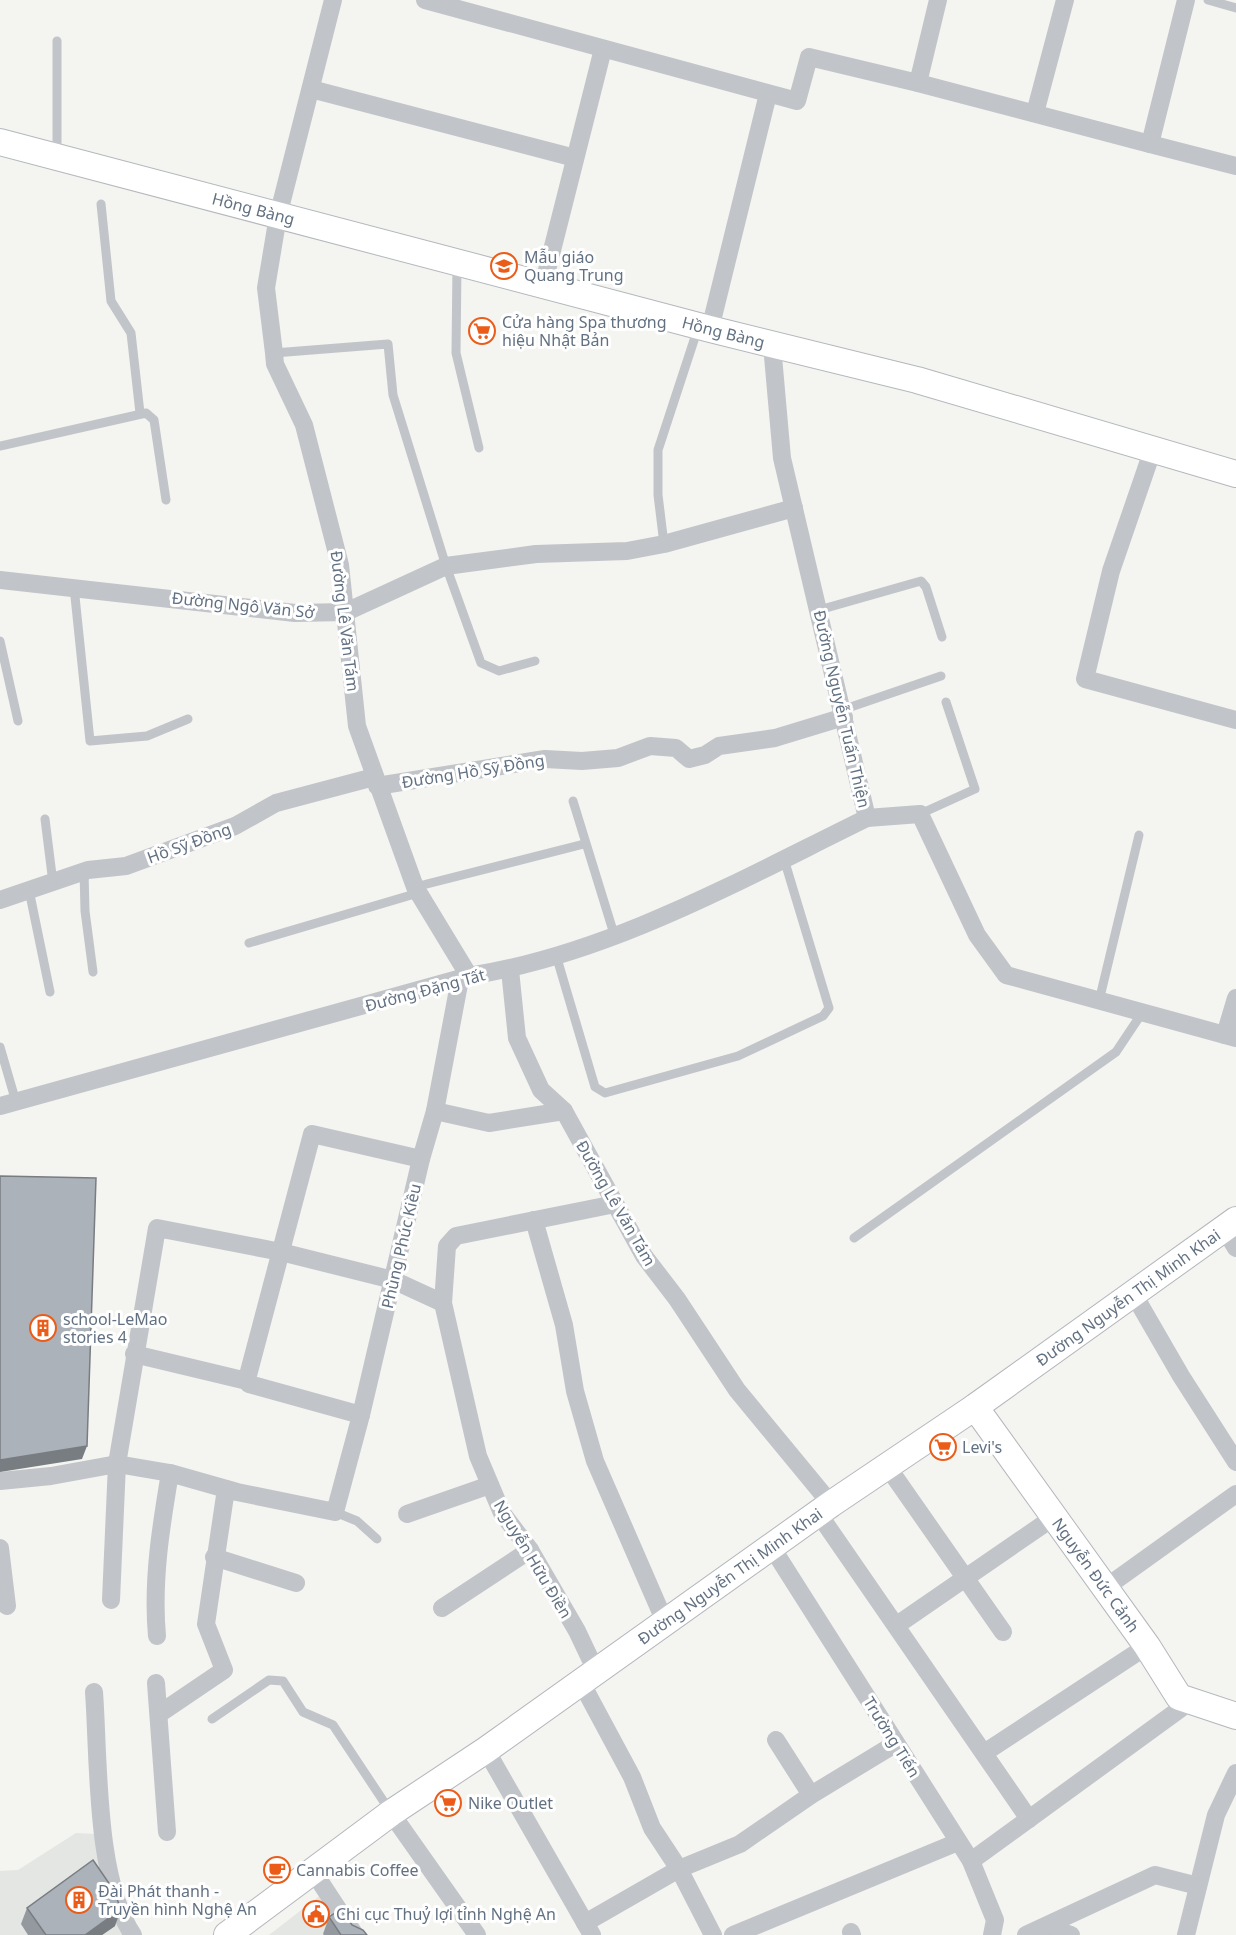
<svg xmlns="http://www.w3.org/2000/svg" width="1236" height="1935" viewBox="0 0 1236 1935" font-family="'Noto Sans',sans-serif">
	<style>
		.built { fill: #e4e6e3 }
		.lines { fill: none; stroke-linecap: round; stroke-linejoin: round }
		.secondary-casing { stroke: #b3b8bd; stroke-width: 28 }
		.lane { stroke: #c1c4c8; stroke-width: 9 }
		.street { stroke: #c1c4c8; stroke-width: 18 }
		.secondary { stroke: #fff; stroke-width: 26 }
		.wall { fill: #94999f }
		.shaded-wall { fill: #787d82 }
		.building { fill: #acb2b9; stroke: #787d82; stroke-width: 1.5 }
		.labels { text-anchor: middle; stroke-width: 6; stroke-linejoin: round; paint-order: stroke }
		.street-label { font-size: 16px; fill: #627182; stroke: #fff }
		.poi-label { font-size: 16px; fill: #627182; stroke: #fff; text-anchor: start }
	</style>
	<rect width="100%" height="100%" fill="#f4f4f0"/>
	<g class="built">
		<polygon points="76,1833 96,1834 127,1935 0,1935 0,1871 18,1870"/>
		<polygon points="322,1894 351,1935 269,1935"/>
	</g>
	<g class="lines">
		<defs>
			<g id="secondary">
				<path id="s1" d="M0,142l710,187 207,51 319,94"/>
				<path id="s2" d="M975,1407l172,239 32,51 57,19"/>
				<path id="s3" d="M227,1935l164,-122 95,-63 345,-246 144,-97 261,-187"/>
			</g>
		</defs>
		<use href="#secondary" class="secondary-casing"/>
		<g class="lane">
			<polyline points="1208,0 1236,8"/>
			<polyline points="57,153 57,41"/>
			<polyline points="101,204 111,301 131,333 140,413"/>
			<polyline points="457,265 456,353 479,448"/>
			<polyline points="274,353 388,344 393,395 446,566 481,663 499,671 535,661"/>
			<polyline points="0,446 146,413 154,420 166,500"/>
			<polyline points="664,544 658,495 658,450 698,328"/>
			<polyline points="74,587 90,741 147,736 188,719"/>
			<polyline points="819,610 921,581 926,587 942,637"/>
			<polyline points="0,641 18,721"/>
			<polyline points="842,710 941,676"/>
			<polyline points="573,801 614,934"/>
			<polyline points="920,814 975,789 946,702"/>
			<polyline points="45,819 53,883"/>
			<polyline points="84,871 85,911 93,972"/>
			<polyline points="415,887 584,844"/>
			<polyline points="29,890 50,992"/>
			<polyline points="249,943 418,893"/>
			<polyline points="556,955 595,1087 605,1093 738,1056 823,1016 829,1008 784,859"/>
			<polyline points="1099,1001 1139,835"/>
			<polyline points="0,1047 16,1102"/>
			<polyline points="854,1238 1116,1052 1142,1013"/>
			<polyline points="335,1512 357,1521 377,1539"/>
			<polyline points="212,1719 269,1680 283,1681 303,1712 333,1725 390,1811"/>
		</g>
		<g class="street">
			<polyline points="333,0 278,216 266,288 274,353 275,364 304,425 340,565 357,726 415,887 469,976"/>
			<polyline points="425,0 797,101 809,57 918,83"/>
			<polyline points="938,0 918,83 1150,144"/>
			<polyline points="1186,0 1150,144 1236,166"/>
			<polyline points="311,89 575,158"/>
			<polyline points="1035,113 1065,0"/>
			<polyline points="543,286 603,49"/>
			<polyline points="710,329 768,94"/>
			<polyline points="772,345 782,458 867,818 920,814 977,935 1006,975 1236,1038"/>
			<polyline points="1153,449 1111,571 1085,679 1236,720"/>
			<polyline points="0,580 295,613 346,612 446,566 536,554 627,551 664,544 794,508"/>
			<polyline points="377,786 545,759 582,761 618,758 650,746 676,748 689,759 705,755 719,746 775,738 844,717"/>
			<polyline points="0,900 88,870 126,866 235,826 276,803 374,777"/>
			<polyline points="510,970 517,1038 541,1090 564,1111 644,1256 677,1299 737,1390 831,1504"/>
			<polyline points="1225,1035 1236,998"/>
			<path d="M0,1106l469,-130c141,-22 271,-96 398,-158"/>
			<polyline points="435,1111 489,1123 564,1111"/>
			<polyline points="534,1220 564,1325 575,1391 595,1461 665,1622"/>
			<polyline points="1224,1228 1236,1248"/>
			<polyline points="1133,1293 1181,1376 1236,1462"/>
			<polyline points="134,1354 247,1381"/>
			<polyline points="361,1415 249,1384 247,1379 312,1134 421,1159"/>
			<polyline points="887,1466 1003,1632"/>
			<polyline points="0,1481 51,1476 117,1464 170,1473 237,1492 335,1512 361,1415 421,1159 435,1111 460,979"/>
			<polyline points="818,1513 1029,1819"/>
			<polyline points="407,1514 490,1485"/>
			<polyline points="771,1546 971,1861 995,1920 992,1935"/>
			<polyline points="0,1548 7,1606"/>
			<polyline points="214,1557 296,1583"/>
			<polyline points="1105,1588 1236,1494"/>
			<polyline points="111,1600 117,1464 157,1228 281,1252 393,1280 443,1303"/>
			<polyline points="442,1608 530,1550"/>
			<polyline points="897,1625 1054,1517"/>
			<path d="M157,1636c-5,-55 4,-110 13,-163"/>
			<polyline points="596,1671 577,1631 530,1550 502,1513 478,1456 443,1303 447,1246 456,1236 615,1204"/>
			<polyline points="581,1682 632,1777 652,1828 679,1869 713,1935"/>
			<polyline points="156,1683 167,1832"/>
			<path d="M94,1692c5,68 1,187 39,243"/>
			<polyline points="159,1714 224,1670 206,1624 226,1489"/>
			<polyline points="776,1740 811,1795"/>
			<polyline points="486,1750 592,1935"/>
			<polyline points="984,1753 1147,1646"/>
			<polyline points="391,1813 477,1935"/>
			<polyline points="971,1861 1191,1701"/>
			<polyline points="313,1871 355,1935"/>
			<polyline points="585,1923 679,1869 740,1844 811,1795 895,1744"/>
			<polyline points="1047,1927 1071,1935"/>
			<polyline points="851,1932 852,1935"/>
			<polyline points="733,1935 958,1842"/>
			<polyline points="1026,1935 1155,1875 1198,1886"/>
			<polyline points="1186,1935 1216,1815 1236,1773"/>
		</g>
		<use href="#secondary" class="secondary"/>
	</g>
	<g class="wall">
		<polygon points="27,1908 115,1926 102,1935 28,1935 21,1924"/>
		<polygon points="329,1917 352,1925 367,1935 324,1935 323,1934"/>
	</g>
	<g class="shaded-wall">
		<polygon points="87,1446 82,1459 0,1472 0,1460"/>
		<polygon points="121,1909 115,1926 102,1935 85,1935"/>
	</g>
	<g class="building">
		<polygon points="0,1176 96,1178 87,1446 0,1460"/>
		<polygon points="93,1860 113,1889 121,1909 85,1935 46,1935 27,1908"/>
		<polygon points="341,1909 352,1925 363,1930 367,1935 341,1935 329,1917"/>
	</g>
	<defs>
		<symbol id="school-ring" viewBox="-11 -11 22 22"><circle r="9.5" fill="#fff" stroke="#eb5c19" stroke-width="1.5"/><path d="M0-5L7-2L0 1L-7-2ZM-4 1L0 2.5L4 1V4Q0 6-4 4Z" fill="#eb5c19"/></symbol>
		<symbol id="supermarket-ring" viewBox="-11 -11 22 22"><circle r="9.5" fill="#fff" stroke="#eb5c19" stroke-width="1.5"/><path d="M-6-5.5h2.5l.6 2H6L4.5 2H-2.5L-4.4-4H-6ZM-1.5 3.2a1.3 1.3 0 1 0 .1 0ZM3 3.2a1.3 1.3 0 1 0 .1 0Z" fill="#eb5c19"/></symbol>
		<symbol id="building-ring" viewBox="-11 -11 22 22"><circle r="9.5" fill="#fff" stroke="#eb5c19" stroke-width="1.5"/><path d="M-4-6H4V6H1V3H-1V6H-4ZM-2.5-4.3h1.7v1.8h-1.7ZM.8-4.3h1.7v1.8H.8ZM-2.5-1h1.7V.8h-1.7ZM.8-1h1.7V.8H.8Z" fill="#eb5c19"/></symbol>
		<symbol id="cafe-ring" viewBox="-11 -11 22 22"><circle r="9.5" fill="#fff" stroke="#eb5c19" stroke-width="1.5"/><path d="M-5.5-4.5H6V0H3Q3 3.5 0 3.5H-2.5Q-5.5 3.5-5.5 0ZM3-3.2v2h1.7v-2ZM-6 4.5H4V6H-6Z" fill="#eb5c19"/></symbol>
		<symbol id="civic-ring" viewBox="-11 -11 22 22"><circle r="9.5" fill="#fff" stroke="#eb5c19" stroke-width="1.5"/><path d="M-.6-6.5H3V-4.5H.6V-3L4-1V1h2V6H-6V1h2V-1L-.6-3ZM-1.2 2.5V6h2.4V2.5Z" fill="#eb5c19"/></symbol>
	</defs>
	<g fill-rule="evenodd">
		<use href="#school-ring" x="489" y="251" width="30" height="30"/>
		<use href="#supermarket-ring" x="467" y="316" width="30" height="30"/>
		<use href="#building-ring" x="28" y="1313" width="30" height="30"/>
		<use href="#supermarket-ring" x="928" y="1432" width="30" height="30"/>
		<use href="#supermarket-ring" x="433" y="1788" width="30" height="30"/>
		<use href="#cafe-ring" x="262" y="1855" width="30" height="30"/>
		<use href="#building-ring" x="64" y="1885" width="30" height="30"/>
		<use href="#civic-ring" x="301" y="1899" width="30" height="30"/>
	</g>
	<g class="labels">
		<g class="street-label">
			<text dy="6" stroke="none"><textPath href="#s1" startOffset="262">Hồng Bàng</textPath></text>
			<text dy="6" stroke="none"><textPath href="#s1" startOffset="748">Hồng Bàng</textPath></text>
			<text transform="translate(243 605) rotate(6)" y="6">Đường Ngô Văn Sở</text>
			<text transform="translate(345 621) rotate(83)" y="6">Đường Lê Văn Tám</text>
			<text transform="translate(842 709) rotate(77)" y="6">Đường Nguyễn Tuấn Thiện</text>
			<text transform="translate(473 771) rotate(-9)" y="6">Đường Hồ Sỹ Đồng</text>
			<text transform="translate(189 843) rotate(-20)" y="6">Hồ Sỹ Đồng</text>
			<text transform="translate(425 990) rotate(-15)" y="6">Đường Đặng Tất</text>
			<text transform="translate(616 1203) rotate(60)" y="6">Đường Lê Văn Tám</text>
			<text transform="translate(401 1246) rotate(-77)" y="6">Phùng Phúc Kiều</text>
			<text dy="6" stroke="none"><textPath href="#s3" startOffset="1104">Đường Nguyễn Thị Minh Khai</textPath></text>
			<text transform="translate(533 1559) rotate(59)" y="6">Nguyễn Hữu Điền</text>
			<text dy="6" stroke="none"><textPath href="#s2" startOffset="207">Nguyễn Đức Cảnh</textPath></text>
			<text dy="6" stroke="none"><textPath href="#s3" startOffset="618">Đường Nguyễn Thị Minh Khai</textPath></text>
			<text transform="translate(892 1737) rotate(58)" y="6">Trường Tiến</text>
		</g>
		<g class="poi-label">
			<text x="524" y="263">Mẫu giáo<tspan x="524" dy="18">Quang Trung</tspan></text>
			<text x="502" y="328">Cửa hàng Spa thương<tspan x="502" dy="18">hiệu Nhật Bản</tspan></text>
			<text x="63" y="1325">school-LeMao<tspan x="63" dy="18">stories 4</tspan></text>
			<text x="962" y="1453">Levi's</text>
			<text x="468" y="1809">Nike Outlet</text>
			<text x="296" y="1876">Cannabis Coffee</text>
			<text x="98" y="1897">Đài Phát thanh -<tspan x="98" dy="18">Truyền hình Nghệ An</tspan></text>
			<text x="336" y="1920">Chi cục Thuỷ lợi tỉnh Nghệ An</text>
		</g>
	</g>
</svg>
